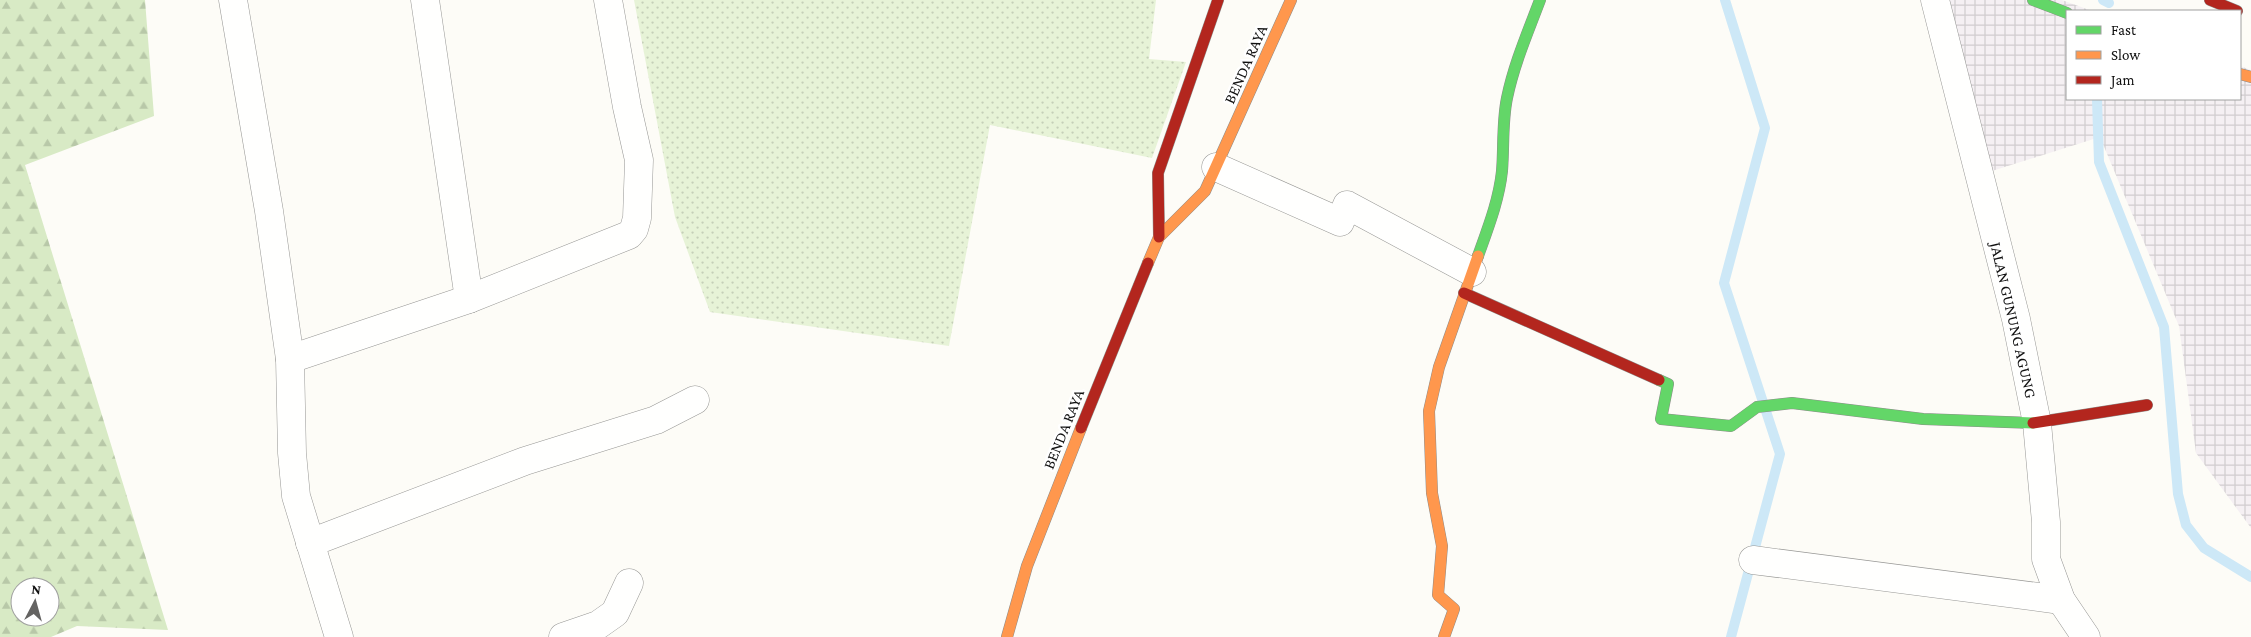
<svg xmlns="http://www.w3.org/2000/svg" width="2251" height="637" viewBox="0 0 2251 637" font-family="'Crimson Pro',serif">
	<style>
		.industrial { fill: url(#industrial-grid) }
		.grass { fill: url(#grass-dots) }
		.forest { fill: url(#forest-firs); fill-rule: evenodd }
		.lines { fill: none; stroke-linecap: round; stroke-linejoin: round }
		.stream { stroke: #cde8f7; stroke-width: 10 }
		.street-casing { stroke: #979795; stroke-width: 29 }
		.fast-casing { stroke: #8e8d8b; stroke-width: 12 }
		.slow-casing { stroke: #8e8d8b; stroke-width: 12 }
		.jam-casing { stroke: #8e8d8b; stroke-width: 12 }
		.street { stroke: #fffffe; stroke-width: 28 }
		.fast { stroke: #63d668; stroke-width: 11 }
		.slow { stroke: #ff974d; stroke-width: 11 }
		.jam { stroke: #b3261e; stroke-width: 11 }
		.labels { text-anchor: middle; stroke-width: 5; stroke-linejoin: round; paint-order: stroke }
		.street-label { font-size: 16px; fill: #111; stroke: #fff }
	</style>
	<defs>
		<pattern id="industrial-grid" width="8" height="8" patternUnits="userSpaceOnUse" patternTransform="scale(1.25)"><rect width="8" height="8" fill="#f5f0f3"/><path d="M0 4h8M4 0v8" fill="none" stroke="#d1cdcf"/></pattern>
		<pattern id="grass-dots" width="8" height="8" patternUnits="userSpaceOnUse" patternTransform="scale(1.25)"><rect width="8" height="8" fill="#e7f3d7"/><path d="M2 2h.1M6 6h.1" fill="none" stroke="#c5cfb8" stroke-width="1.8" stroke-linecap="round"/></pattern>
		<pattern id="forest-firs" width="22" height="20" patternUnits="userSpaceOnUse" patternTransform="scale(1.25)"><rect width="22" height="20" fill="#d8eac5"/><path d="M5 1l3.5 6h-7zM16 11l3.5 6h-7z" fill="#b8c8a8"/></pattern>
	</defs>
	<rect width="100%" height="100%" fill="#fdfcf7"/>
	<polygon class="industrial" points="1937,0 2062,0 2092,11 2067,11 2067,99 2240,99 2240,66 2251,70 2251,528 2196,453 2179,326 2100,137 1992,171"/>
	<polygon class="grass" points="634,0 1156,0 1149,59 1186,62 1152,158 990,125 949,346 710,312 675,217"/>
	<path class="forest" d="M0,0h145l9,116 -129,49 143,465 -91,-4 -26,11h-51zM20,587h30v30h-30z"/>
	<g class="lines">
		<g class="stream">
			<polyline points="1725,0 1765,128 1724,283 1780,454 1731,637"/>
			<polyline points="2103,0 2109,3"/>
			<polyline points="2097,99 2099,162 2164,327 2178,494 2186,525 2204,548 2251,577"/>
		</g>
		<defs>
			<g id="street">
				<polyline points="233,0 269,211 290,359 292,453 296,496 339,637"/>
				<polyline points="425,0 469,299"/>
				<polyline points="1935,0 2016,319 2037,423 2046,522 2046,559 2061,600 2086,637"/>
				<polyline points="1216,167 1340,222 1347,205 1472,272"/>
				<polyline points="290,359 469,299 629,235 634,229 637,218 639,160 627,107 608,0"/>
				<polyline points="310,543 525,461 656,420 695,400"/>
				<polyline points="1753,560 2061,600"/>
				<polyline points="563,637 598,625 615,613 629,583"/>
			</g>
			<g id="fast">
				<polyline points="2033,0 2067,13"/>
				<path d="M1478,256c10,-28 21,-56 24,-85 2,-24 0,-49 5,-73 7,-34 21,-66 33,-98"/>
				<polyline points="1659,380 1668,384 1661,419 1731,426 1757,407 1792,403 1923,419 2033,423"/>
			</g>
			<g id="slow">
				<polyline points="2240,74 2251,77"/>
				<polyline points="1148,263 1159,237 1205,191 1291,0"/>
				<polyline points="1007,637 1027,566 1081,428"/>
				<polyline points="1444,637 1454,609 1438,595 1442,546 1432,493 1429,411 1439,367 1478,256"/>
			</g>
			<g id="jam">
				<polyline points="2210,0 2237,11"/>
				<polyline points="1159,237 1158,173 1218,0"/>
				<polyline points="1464,293 1659,380"/>
				<polyline points="2033,423 2147,405"/>
				<polyline points="1081,428 1148,263"/>
			</g>
		</defs>
		<use href="#street" class="street-casing"/>
		<use href="#fast" class="fast-casing"/>
		<use href="#slow" class="slow-casing"/>
		<use href="#jam" class="jam-casing"/>
		<use href="#street" class="street"/>
		<use href="#fast" class="fast"/>
		<use href="#slow" class="slow"/>
		<use href="#jam" class="jam"/>
	</g>
	<g class="labels">
		<g class="street-label">
			<text transform="translate(1245 64) rotate(-66)" y="6">BENDA RAYA</text>
			<text transform="translate(2014 320) rotate(77)" y="6">JALAN GUNUNG AGUNG</text>
			<text transform="translate(1063 429) rotate(-68)" y="6">BENDA RAYA</text>
		</g>
	</g>
	<rect x="2066" y="10" width="175" height="90" fill="#ffffff" stroke="#a0a0a0"/>
	<rect x="2076" y="26" width="25" height="8" fill="#63d668" stroke="#a0a0a0"/>
	<text x="2111" y="35" font-size="15" fill="#111111">Fast</text>
	<rect x="2076" y="51" width="25" height="8" fill="#ff974d" stroke="#a0a0a0"/>
	<text x="2111" y="60" font-size="15" fill="#111111">Slow</text>
	<rect x="2076" y="76" width="25" height="8" fill="#b3261e" stroke="#a0a0a0"/>
	<text x="2111" y="85" font-size="15" fill="#111111">Jam</text>
	<g transform="translate(35 602) rotate(6)"><circle r="24" fill="#ffffff" stroke="#a0a0a0"/>
	<path d="M0-4L9 19L0 12L-9 19Z" fill="#646362"/>
	<text y="-8" font-size="14" font-weight="bold" text-anchor="middle" fill="#111111">N</text>
	</g>
</svg>
